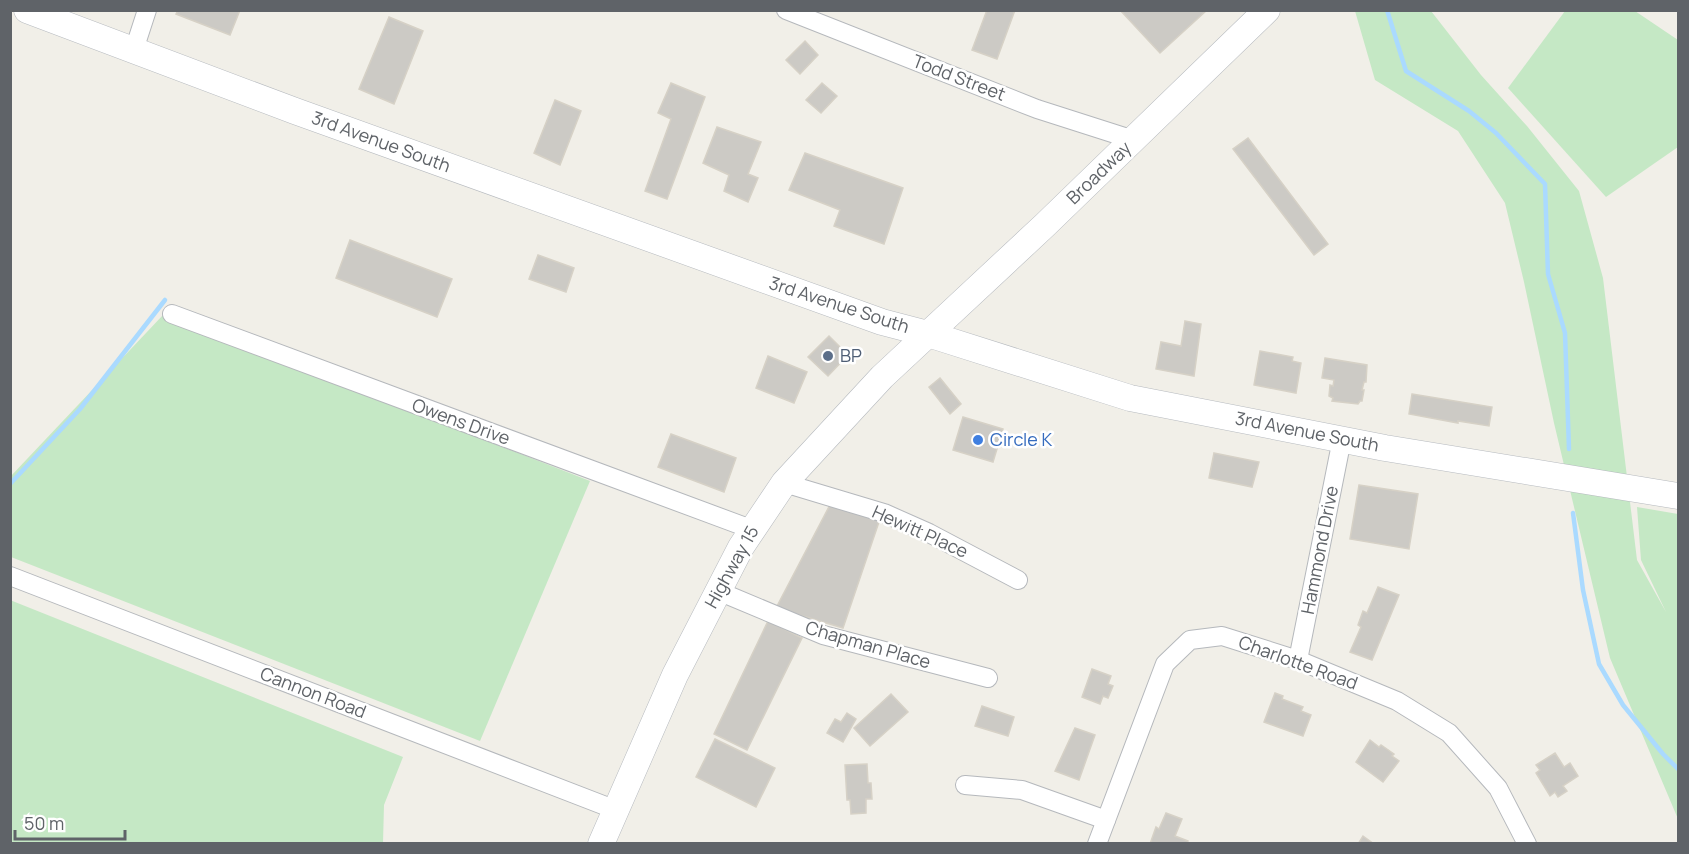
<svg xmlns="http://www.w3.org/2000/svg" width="1689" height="854" viewBox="0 0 1689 854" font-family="Manrope,sans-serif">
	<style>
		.green { fill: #c5e8c5 }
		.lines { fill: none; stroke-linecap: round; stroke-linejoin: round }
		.stream { stroke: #aadaff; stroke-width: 4.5 }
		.building { fill: #cccac5; stroke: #d6d1c6; stroke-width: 1.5 }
		.street-casing { stroke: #b5b8bc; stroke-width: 20 }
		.secondary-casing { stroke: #b6babf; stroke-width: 27 }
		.street { stroke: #fff; stroke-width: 18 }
		.secondary { stroke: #fff; stroke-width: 26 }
		.service-dot { fill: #5c6f8a; stroke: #fff; stroke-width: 2 }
		.shop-dot { fill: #3f7fe0; stroke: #fff; stroke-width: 2 }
		.labels { text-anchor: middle; stroke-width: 5; stroke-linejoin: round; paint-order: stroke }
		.street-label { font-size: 18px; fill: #5f6368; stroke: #fff }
		.service-label { font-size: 18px; fill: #4e5e75; stroke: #fff; text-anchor: start }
		.shop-label { font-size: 18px; fill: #366cbe; stroke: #fff; text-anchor: start }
	</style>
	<rect width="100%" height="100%" fill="#f1efe8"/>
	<g class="green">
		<polygon points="1355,11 1431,11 1481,75 1527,126 1579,191 1603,278 1637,560 1666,612 1641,560 1637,507 1678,514 1678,819 1610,658 1554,423 1524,282 1505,203 1458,131 1375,80"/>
		<polygon points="1565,11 1635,11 1678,40 1678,147 1606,197 1508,88"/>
		<polygon points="163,315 590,481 480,741 11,557 10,477"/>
		<polygon points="10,600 403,757 384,805 383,843 11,843"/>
	</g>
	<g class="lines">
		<g class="stream">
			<polyline points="1387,10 1406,71 1469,111 1496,133 1545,184 1548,274 1565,333 1569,449"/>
			<polyline points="10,484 80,409 165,300"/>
			<polyline points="1573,513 1583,590 1599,664 1623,705 1663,754 1678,769"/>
		</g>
	</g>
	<g class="building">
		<polygon points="178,10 240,10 230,35 176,14"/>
		<polygon points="987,10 1015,10 997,59 972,50"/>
		<polygon points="1120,10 1207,10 1160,53"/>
		<polygon points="389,17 423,31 394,104 359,89"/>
		<polygon points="805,41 818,55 800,74 786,60"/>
		<polygon points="671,83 705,97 667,199 645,191 671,119 658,113"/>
		<polygon points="822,83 837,96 821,113 806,100"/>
		<polygon points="555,100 581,111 560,165 534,153"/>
		<polygon points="717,127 761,142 748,174 758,178 748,202 724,191 729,175 703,163"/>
		<polygon points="1248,138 1328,244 1314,255 1233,149"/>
		<polygon points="805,153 903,188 884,244 834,226 840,210 789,190"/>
		<polygon points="350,240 452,279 437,317 336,278"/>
		<polygon points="538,255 574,268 566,292 529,279"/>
		<polygon points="1185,321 1201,324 1194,376 1156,369 1161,342 1181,346"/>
		<polygon points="829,336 848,355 828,376 808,357"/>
		<polygon points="1260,351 1293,357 1292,361 1301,363 1296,393 1254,385"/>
		<polygon points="768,356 807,372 794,403 756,388"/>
		<polygon points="1325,358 1367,365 1366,382 1364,382 1362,390 1364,390 1362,401 1360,401 1358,404 1332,401 1333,398 1329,396 1330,385 1333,386 1334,380 1322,378"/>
		<polygon points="940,378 961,404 950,414 929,387"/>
		<polygon points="1412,394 1492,407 1489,426 1458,421 1458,423 1409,414"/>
		<polygon points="963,417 1003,429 993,462 953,450"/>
		<polygon points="671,434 736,458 724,492 658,467"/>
		<polygon points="1214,453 1259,462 1252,487 1209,478"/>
		<polygon points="1359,485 1418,494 1409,549 1350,539"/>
		<polygon points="832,501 881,516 843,628 776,608"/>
		<polygon points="1378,587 1399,595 1372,660 1350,652 1361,627 1358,625 1363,611 1367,613"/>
		<polygon points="768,621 802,638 747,750 714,734"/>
		<polygon points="1092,669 1111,676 1108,684 1113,686 1108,698 1103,696 1100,704 1082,697"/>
		<polygon points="1275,693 1283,696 1282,699 1303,707 1301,711 1311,715 1303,736 1264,722"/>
		<polygon points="891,694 908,712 870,746 854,728"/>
		<polygon points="982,706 1014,717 1008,736 975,726"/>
		<polygon points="847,713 856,719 843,742 827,733 835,719 841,722"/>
		<polygon points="1075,728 1095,735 1079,780 1055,771"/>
		<polygon points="715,739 775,768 756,807 696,777"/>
		<polygon points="1370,740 1379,747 1381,745 1394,754 1392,756 1399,761 1383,782 1356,762"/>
		<polygon points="1555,753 1564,767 1570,763 1578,776 1563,786 1567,791 1558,797 1555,792 1550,796 1536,773 1540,770 1536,765"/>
		<polygon points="867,764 868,783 871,783 872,799 866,799 866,813 851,814 850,800 847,800 845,765"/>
		<polygon points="1166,813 1182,819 1175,836 1188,841 1187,844 1150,844 1156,827 1159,829"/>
		<polygon points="1363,836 1374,844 1358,844"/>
	</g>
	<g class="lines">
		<defs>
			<g id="street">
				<polyline points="786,10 1037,109 1134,140"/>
				<polyline points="134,50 147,10"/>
				<polyline points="172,314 751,529"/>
				<polyline points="784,483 884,513 929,533 1018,580"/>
				<polyline points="10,576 616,810"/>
				<polyline points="718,591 823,635 988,678"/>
				<polyline points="1298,660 1342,439"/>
				<polyline points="965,785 1022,790 1106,820"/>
				<polyline points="1097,844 1165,664 1190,640 1222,636 1298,660 1397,701 1449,733 1498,788 1527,844"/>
			</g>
			<g id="secondary">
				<polyline points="27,10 295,111 882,322 928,334 1130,398 1385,448 1678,496"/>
				<polyline points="601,844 675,675 741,547 784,483 882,377 1045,225 1267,10"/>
			</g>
		</defs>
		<use href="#street" class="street-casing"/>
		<use href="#secondary" class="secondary-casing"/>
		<use href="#street" class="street"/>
		<use href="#secondary" class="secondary"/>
	</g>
	<circle class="service-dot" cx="828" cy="356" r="6"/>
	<circle class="shop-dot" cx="978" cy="440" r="6"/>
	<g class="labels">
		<g class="street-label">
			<text transform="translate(959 78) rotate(21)" y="6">Todd Street</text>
			<text transform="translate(381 142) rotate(20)" y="6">3rd Avenue South</text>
			<text transform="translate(1099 173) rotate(-44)" y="6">Broadway</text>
			<text transform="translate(839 305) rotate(18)" y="6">3rd Avenue South</text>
			<text transform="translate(461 422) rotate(20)" y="6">Owens Drive</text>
			<text transform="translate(1307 432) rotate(11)" y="6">3rd Avenue South</text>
			<text transform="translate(920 532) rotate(24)" y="6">Hewitt Place</text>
			<text transform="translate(1320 550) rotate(-79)" y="6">Hammond Drive</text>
			<text transform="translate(732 567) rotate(-61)" y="6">Highway 15</text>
			<text transform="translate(868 645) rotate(16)" y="6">Chapman Place</text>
			<text transform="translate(1298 663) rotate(20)" y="6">Charlotte Road</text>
			<text transform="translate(313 693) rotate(21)" y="6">Cannon Road</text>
		</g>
		<g class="service-label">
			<text x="840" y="362">BP</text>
		</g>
		<g class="shop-label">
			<text x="990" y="446">Circle K</text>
		</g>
	</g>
	<rect width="1689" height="854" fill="none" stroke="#5f6368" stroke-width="24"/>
	<path d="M15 830v9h110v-9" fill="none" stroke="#5f6368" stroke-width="3"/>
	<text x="24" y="830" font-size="18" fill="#5f6368" stroke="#ffffff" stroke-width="4.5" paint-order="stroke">50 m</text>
</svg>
